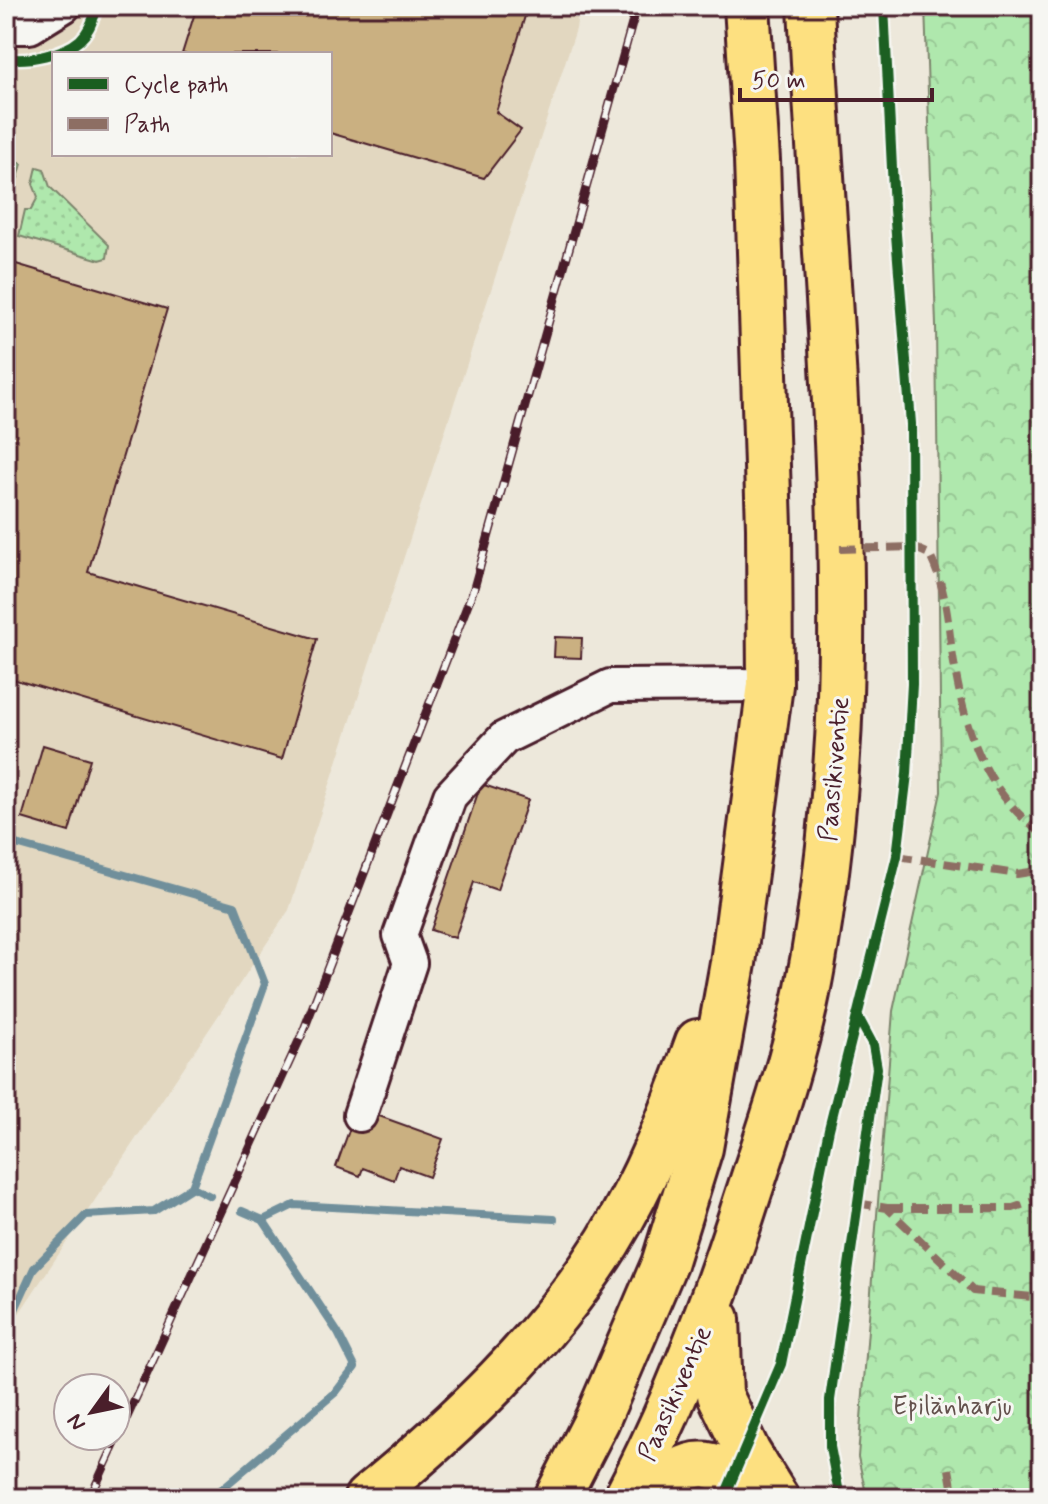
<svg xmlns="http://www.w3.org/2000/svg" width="1048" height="1504" viewBox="0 0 1048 1504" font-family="Mynerve,sans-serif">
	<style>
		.built { fill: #e2d7c0; fill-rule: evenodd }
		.grass { fill: url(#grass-dots); stroke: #7c846c; stroke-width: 2 }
		.forest { fill: url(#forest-crowns); stroke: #7c846c; stroke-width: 2 }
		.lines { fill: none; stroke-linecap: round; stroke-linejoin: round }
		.stream { stroke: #708f9b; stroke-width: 8 }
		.building { fill: #cab081; stroke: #4a1f2b; stroke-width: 2 }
		.minor-casing { stroke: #4a1f2b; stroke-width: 38 }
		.highway-casing { stroke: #4a1f2b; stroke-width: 50 }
		.minor { stroke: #f6f6f2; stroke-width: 32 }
		.highway { stroke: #fde080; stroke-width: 44 }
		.rail-casing { stroke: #4a1f2b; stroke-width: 9 }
		.rail { stroke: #f6f6f2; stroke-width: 6; stroke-dasharray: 18; stroke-linecap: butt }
		.quiet { stroke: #8d6e63; stroke-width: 8; stroke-dasharray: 16 8; stroke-linecap: butt }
		.cycleway-casing { stroke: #f6f6f2; stroke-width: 15 }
		.cycleway { stroke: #1b5e20; stroke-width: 10 }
		.labels { text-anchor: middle; stroke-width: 6; stroke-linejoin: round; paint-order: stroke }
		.street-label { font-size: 26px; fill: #4a1f2b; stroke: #f6f6f2 }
		.park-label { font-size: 26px; fill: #63514c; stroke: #f6f6f2 }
	</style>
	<defs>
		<pattern id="grass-dots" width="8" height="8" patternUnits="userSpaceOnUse" patternTransform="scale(2)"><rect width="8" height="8" fill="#afe8ad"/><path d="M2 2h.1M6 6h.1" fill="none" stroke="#98c795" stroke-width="1.8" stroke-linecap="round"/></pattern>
		<pattern id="forest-crowns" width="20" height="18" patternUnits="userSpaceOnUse" patternTransform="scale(2)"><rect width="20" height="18" fill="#afe8ad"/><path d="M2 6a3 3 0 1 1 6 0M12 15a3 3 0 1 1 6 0" fill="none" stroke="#98c795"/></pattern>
	</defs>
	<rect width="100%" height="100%" fill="#ede8db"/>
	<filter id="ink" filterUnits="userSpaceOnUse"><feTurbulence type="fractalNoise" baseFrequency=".0125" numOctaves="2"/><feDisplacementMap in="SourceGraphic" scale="16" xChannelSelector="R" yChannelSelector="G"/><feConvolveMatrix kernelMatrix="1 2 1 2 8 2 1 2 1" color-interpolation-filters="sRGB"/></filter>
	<g filter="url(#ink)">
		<path class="built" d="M6,6h573l-3,23 -287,881 -283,423zM54,54h276v100h-276z"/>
		<g class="grass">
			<polygon points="19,162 22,164 18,178 6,191 6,166"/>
			<polygon points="37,167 44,169 50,187 109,245 107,258 100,260 19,236 25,210 31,210 38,197 33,184"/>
		</g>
		<polygon class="forest" points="925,6 1042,6 1042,1498 867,1498 858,1457 893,1011 941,792 936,325"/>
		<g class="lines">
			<g class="stream">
				<polyline points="192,1187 210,1196"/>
				<polyline points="263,1220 294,1205 554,1219"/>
				<polyline points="6,1329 34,1268 86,1215 154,1211 192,1187 265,984 235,906 9,842"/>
				<polyline points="211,1498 336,1392 355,1367 338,1333 263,1220 242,1211"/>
			</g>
		</g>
		<g class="building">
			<polygon points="197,6 528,6 496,112 521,130 484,178 330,133 330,54 182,54"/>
			<polygon points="6,261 167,309 88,572 317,639 282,759 6,677"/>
			<polygon points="555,637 582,638 581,658 554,657"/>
			<polygon points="43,745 90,759 69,832 22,818"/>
			<polygon points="481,784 528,800 497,890 474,882 455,938 431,930"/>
			<polygon points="357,1108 443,1139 429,1177 399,1166 394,1180 363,1168 360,1176 336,1167"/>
		</g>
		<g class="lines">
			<defs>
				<g id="minor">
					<polyline points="6,27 30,27 64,6"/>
					<polyline points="360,1115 410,963 400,935 450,796 504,738 610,686 770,685"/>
				</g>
				<g id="highway">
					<polyline points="717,1319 720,1395 748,1453 776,1498"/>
					<path d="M367,1498c90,-73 179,-157 241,-256 39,-63 65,-131 90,-200"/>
					<polyline points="557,1498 597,1420 664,1264 700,1148 733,963 770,685 769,527 757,160 747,6"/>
					<path d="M626,1498c48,-91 84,-186 116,-284 23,-72 50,-146 65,-221 18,-91 30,-204 33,-297 7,-230 -18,-460 -29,-690"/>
					<path d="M653,1498c39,-52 65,-37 108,0"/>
				</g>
			</defs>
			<use href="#minor" class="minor-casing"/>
			<use href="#highway" class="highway-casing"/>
			<use href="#minor" class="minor"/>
			<use href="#highway" class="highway"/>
			<defs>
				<polyline id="rail" points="90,1498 303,1032 474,588 637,6"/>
			</defs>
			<use href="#rail" class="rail-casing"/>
			<use href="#rail" class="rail"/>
			<g class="quiet">
				<path d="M840,549l73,-2 16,7c15,29 18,58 22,90 11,75 28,143 91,190"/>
				<polyline points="1042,723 1042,750"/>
				<polyline points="897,856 1017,874 1042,870"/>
				<polyline points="856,1203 887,1208 973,1291 1042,1298"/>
				<polyline points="887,1208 1013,1208 1042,1198"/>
				<polyline points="949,1469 954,1498"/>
			</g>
			<defs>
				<g id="cycleway">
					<path d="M6,58c21,4 58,-4 74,-18 10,-9 13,-22 18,-34"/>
					<polyline points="724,1498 781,1364 829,1129 897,856 907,774 912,684 911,424 894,209 884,6"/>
					<polyline points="840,1498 830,1447 830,1400 877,1068 873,1045 858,1017"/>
				</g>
			</defs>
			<use href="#cycleway" class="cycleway-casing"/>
			<use href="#cycleway" class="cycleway"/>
		</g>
	</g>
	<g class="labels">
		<g class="street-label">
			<text transform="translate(833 769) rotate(-85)" y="9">Paasikiventie</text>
			<text transform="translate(674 1393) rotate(-66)" y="9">Paasikiventie</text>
		</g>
		<g class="park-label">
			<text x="952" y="1414">Epilänharju</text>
		</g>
	</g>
	<rect width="1048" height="1504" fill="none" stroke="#f6f6f2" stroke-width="32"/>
	<rect x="16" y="16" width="1016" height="1472" fill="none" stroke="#4a1f2b" stroke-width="3" filter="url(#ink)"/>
	<rect x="52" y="52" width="280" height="104" fill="#f6f6f2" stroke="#b1a0a2" stroke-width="2"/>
	<rect x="68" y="78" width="40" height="12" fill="#1b5e20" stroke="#b1a0a2" stroke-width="2"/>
	<text x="124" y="92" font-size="24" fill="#4a1f2b">Cycle path</text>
	<rect x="68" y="118" width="40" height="12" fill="#8d6e63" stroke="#b1a0a2" stroke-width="2"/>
	<text x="124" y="132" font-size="24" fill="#4a1f2b">Path</text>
	<g transform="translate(92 1412) rotate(237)"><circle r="38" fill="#f6f6f2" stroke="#b1a0a2" stroke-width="2"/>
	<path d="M0-6L14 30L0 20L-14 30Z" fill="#4a1f2b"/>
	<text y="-12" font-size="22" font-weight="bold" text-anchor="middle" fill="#4a1f2b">N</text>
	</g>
	<path d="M740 88v12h192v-12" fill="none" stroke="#4a1f2b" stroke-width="4"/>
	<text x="752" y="88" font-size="24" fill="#4a1f2b" stroke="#f6f6f2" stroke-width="6" paint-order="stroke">50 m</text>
</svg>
